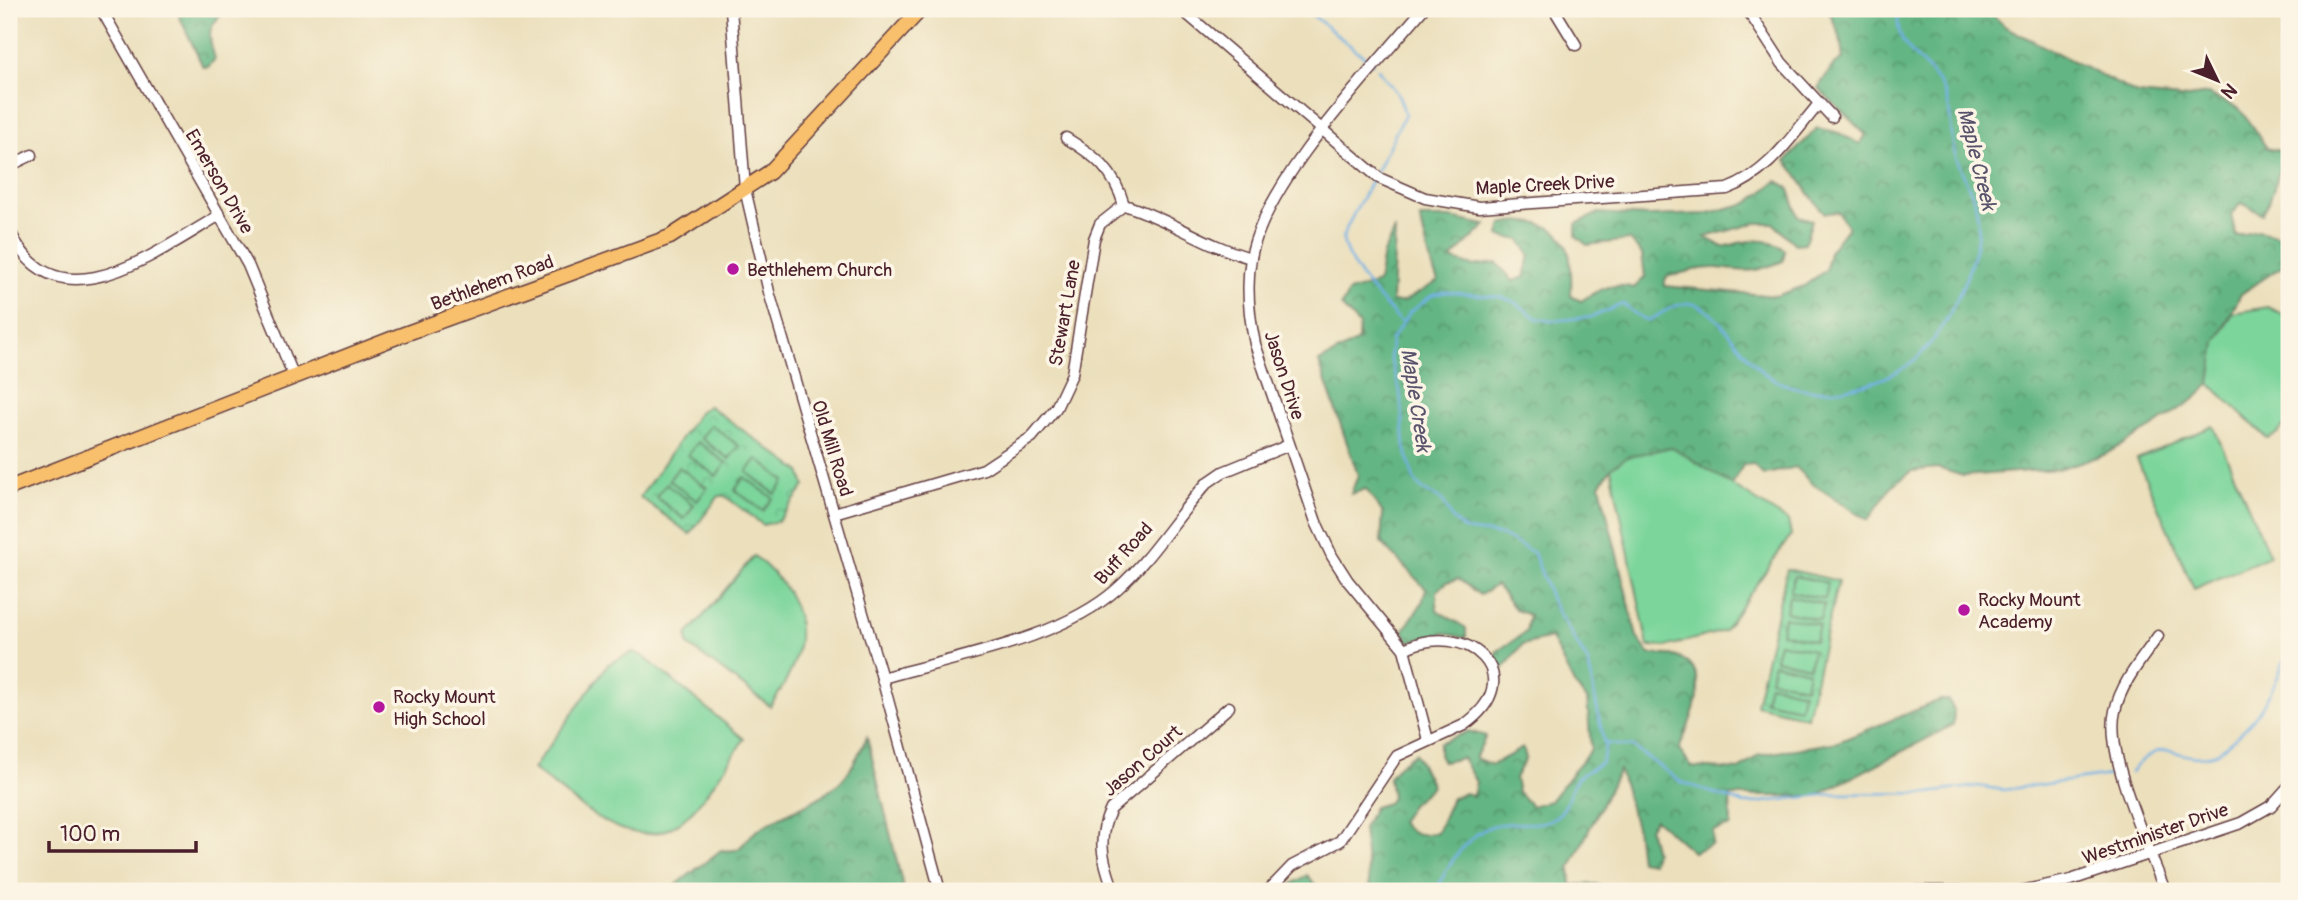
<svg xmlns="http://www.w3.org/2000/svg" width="2298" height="900" viewBox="0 0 2298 900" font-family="Pangolin,sans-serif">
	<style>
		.forest { fill: url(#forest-crowns); stroke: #576a57; stroke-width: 2 }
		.park { fill: url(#park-crowns); stroke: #627a63; stroke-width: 2 }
		.garden { fill: #7bd59b; stroke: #627a63; stroke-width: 2 }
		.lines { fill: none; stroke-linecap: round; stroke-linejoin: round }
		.stream { stroke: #71b1e4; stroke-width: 2.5 }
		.minor-casing { stroke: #623c41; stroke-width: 13 }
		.major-casing { stroke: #623c41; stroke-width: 17 }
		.minor { stroke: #fff; stroke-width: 10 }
		.major { stroke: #f8bf6c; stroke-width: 14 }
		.poi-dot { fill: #b5179e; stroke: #fcf5e5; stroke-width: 2.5 }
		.labels { text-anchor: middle; stroke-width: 7; stroke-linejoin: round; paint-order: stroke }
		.street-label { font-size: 19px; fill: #4a1f2b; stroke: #fcf5e5 }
		.poi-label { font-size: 19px; fill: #4a1f2b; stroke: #fcf5e5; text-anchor: start }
		.water-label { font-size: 21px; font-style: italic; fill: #58526c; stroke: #fcf5e5 }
	</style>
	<defs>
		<pattern id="forest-crowns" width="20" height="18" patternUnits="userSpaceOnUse" patternTransform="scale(1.75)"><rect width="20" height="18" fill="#64b683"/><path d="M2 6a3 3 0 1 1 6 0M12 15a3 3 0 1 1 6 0" fill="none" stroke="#54936b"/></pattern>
		<pattern id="park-crowns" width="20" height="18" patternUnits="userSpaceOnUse" patternTransform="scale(1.75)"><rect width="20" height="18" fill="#7bd59b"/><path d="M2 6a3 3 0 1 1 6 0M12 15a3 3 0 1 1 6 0" fill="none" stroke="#6cb686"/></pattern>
	</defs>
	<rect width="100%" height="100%" fill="#fcf5e5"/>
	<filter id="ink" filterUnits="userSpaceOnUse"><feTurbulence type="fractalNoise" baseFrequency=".0143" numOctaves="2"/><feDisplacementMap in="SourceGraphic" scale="14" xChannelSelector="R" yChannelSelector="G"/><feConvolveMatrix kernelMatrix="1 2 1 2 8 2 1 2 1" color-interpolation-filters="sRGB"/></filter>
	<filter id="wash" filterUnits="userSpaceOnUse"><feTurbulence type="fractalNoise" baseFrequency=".00686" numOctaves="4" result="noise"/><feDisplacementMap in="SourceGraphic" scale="28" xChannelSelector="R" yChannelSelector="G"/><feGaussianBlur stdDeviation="1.57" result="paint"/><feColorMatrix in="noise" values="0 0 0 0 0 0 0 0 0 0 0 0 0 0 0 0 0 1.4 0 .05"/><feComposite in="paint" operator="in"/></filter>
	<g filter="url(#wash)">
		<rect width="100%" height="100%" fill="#ebdfbc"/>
		<g class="forest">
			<path d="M176,9h50c-19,21 -19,22 -11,50l-7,8h-5z"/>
			<path d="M1828,9h159l17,17 133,68 44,4 27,-4 31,14 28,40 22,5v12l-7,-2 -13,39 -7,12 -20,-11 -11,12 5,21 22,-5 23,5 3,29 -43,29 -25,49 -6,41 -14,14 -43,29 -47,27 -48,15 -95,7 -26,-8 -25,3 -21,16 -23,33 -57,-37 -15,-16 -33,8 -10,-11 -10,1 -11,20 -60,-38 -61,21 -11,17 37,152 12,17c9,1 20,0 28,3 41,14 11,67 2,93l13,17 47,3 20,-15 79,-13 102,-42h9l5,11 -1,14 -137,71h-86l1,30 -18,5 -1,13 -19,8 -38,-33 -6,10 6,23 -3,11 -12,-2 -4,-34 -17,-57 -49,98 1,17 24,-1 20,7 -245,-1 -7,-61 11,-22 14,-4 4,-5 -3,-21 10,-12 16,-12 17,33 -20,18 -12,18c12,12 20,15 37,10l15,-34 13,-5 8,3 3,-14 -14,-24 -19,4 -4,-7v-12l30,-12 17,5 -11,22 17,7 31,-17 3,10 -11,20 3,14 13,14 19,-5 41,-52 -4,-50 -12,-13 -24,-48 -29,7 -18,23 -8,-7v-9l30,-20 3,-17 -13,-5 -20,-25 -16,10 -22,-16 -11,3 -10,9v19l29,18v10l-22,-5 -36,9 -5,-11 19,-28 4,-14 -45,-47 2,-29 -17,-24 -15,5 7,-19 -39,-113 39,-21 1,-16 -18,-19 8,-14 29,-9 5,-30 12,-24 -3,73h11l35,-21 -7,-17 -11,-46h31l35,7 -35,34 22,7 24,-3 16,18 12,-4 5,-22 -10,-15 -21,-4 3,-12c14,-4 22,-3 37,0 35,7 33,43 32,72l10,5c18,-12 32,-19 53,-13l11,-11 -3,-23 -12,-14 -43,5 -11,-9v-12l23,-11 50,3 55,-2 44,-11 29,-22 11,6 10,29 14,4 -7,23 -10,1 -22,-21h-17l-51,14 18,10c24,-6 41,-12 62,3l-2,11c-32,13 -35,10 -66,7 -17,-1 -35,5 -51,9l-2,9 112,10 28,-10 22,-16 3,-18 19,-25 -10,-15 -13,1c-16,-15 -24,-36 -39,-52l31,-33 19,4 24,12 6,-9 -48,-47 14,-21 11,-8 -3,-23z"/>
			<path d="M867,737l37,154h-220l-8,-6 45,-35c24,3 18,-6 34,-18 27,-20 64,-28 88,-53 10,-11 17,-28 24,-42z"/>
			<polygon points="1307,875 1316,886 1315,891 1281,891"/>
		</g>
		<g class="park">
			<polygon points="709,406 800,471 805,486 778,521 763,525 725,496 719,496 690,534 640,497 700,411"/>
			<polygon points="1787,569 1838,581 1807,717 1756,705"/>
		</g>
		<g class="garden">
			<polygon points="2268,307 2289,317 2289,421 2278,433 2267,438 2210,384 2216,343 2233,313"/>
			<polygon points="711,425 739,446 729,459 701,438"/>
			<polygon points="2213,426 2270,556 2194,589 2137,459"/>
			<polygon points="698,442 726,463 716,476 688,455"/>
			<polygon points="1672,447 1788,521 1791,535 1724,631 1665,647 1648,646 1611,468 1627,457"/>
			<polygon points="757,459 785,481 775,494 747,472"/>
			<polygon points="679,467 707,488 697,501 669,480"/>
			<polygon points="744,477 773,498 763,511 735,490"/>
			<polygon points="666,484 694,505 684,519 656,497"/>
			<path d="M754,556c57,44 58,94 16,150l-82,-61 -1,-10z"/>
			<polygon points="1794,576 1828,583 1825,599 1790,592"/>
			<polygon points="1789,596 1824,604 1820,620 1786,612"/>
			<polygon points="1784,617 1819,625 1815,641 1781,633"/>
			<polygon points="1779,643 1813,650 1809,667 1775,659"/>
			<path d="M633,652l10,4 101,83c-16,23 -31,49 -50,70 -53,61 -115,-6 -161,-40l75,-105z"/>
			<polygon points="1774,663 1808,671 1805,687 1770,679"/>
			<polygon points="1769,684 1803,692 1800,708 1765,701"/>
		</g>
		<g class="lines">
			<g class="stream">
				<polyline points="1305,9 1373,64"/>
				<polyline points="1376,172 1405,114 1399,96 1378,69"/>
				<path d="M1373,178c-5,11 -29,51 -30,59 -1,24 42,69 59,86"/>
				<polyline points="1604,743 1633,747 1681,782 1745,804 1831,794 1929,793 1978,786 2003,790 2111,775"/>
				<path d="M2131,772c38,-44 46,-5 83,-18 5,-2 12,-9 17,-13 22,-17 35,-39 47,-64 4,-10 4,-15 11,-23"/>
				<path d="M1436,891c10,-24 33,-60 60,-66 20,-5 40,4 59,-8 14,-9 13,-24 21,-37 5,-7 19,-12 26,-18l3,-14 -17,-86 -36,-60 -18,-49 -33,-18 -36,-5 -13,-11 -9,-18 -21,-12 -8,-9 -9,-33 -5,-56 -10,-33 1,-18 19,-28 21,-16 14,-4 55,5 15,5 21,16 15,3 41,-4 31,-13 19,15 8,1c12,-7 29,-20 44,-16 24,6 50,53 70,69 39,32 124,16 157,-19 27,-28 59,-94 57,-134 -1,-25 -18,-46 -24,-70 -4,-19 -2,-45 -12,-62 -19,-33 -48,-35 -44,-79"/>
			</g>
		</g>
	</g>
	<g filter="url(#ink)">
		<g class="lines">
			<defs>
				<g id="minor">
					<polyline points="101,9 248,265 294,377"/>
					<polyline points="731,9 745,189 769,292 882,678 940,891"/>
					<path d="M1181,9l198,169 46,20 54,9 248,-18c41,-15 64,-52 91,-84"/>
					<path d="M1423,9c-50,60 -159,173 -172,249 -5,28 -2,58 4,86l61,178 16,34 16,25 56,68 24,91"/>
					<polyline points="1554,9 1576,45"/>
					<polyline points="1747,9 1782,63 1832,117"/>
					<path d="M1066,138c30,18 48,33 58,67"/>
					<polyline points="9,166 32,155"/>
					<path d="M9,229c45,101 146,24 211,-14"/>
					<path d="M834,513l150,-44 48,-32 24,-29 16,-34 22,-135 6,-15 24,-19c44,13 82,41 127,53"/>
					<path d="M2158,636c-16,23 -37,47 -43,75 -11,43 34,137 50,180"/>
					<path d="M882,678c73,-21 178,-38 235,-89 34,-30 59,-72 90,-106l16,-11 66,-27"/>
					<path d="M1114,891c-11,-30 -18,-52 -3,-82l118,-102"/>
					<path d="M1268,891l24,-25 48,-25 57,-85 67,-31c69,-49 2,-107 -60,-76"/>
					<polyline points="1916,891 1961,891"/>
					<polyline points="2021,891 2071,880 2241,823 2271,806 2289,786"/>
				</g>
				<polyline id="major" points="9,488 399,336 670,237 770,172 921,9"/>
			</defs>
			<use href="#minor" class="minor-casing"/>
			<use href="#major" class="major-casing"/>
			<use href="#minor" class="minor"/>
			<use href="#major" class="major"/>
		</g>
	</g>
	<g class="poi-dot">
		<circle cx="733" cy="269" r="7"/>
		<circle cx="1964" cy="610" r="7"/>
		<circle cx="379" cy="707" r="7"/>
	</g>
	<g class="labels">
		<g class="street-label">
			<text transform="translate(220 181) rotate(60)" y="7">Emerson Drive</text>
			<text transform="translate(1545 184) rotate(-3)" y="7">Maple Creek Drive</text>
			<text transform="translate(492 282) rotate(-20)" y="7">Bethlehem Road</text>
			<text transform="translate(1064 313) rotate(-80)" y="7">Stewart Lane</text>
			<text transform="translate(1285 375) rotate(72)" y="7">Jason Drive</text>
			<text transform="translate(833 448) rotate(73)" y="7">Old Mill Road</text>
			<text transform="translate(1123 553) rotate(-48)" y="7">Buff Road</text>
			<text transform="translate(1142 760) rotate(-41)" y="7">Jason Court</text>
			<text transform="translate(2155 833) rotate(-19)" y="7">Westminister Drive</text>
		</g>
		<g class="poi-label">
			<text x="747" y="276">Bethlehem Church</text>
			<text x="1978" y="606">Rocky Mount<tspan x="1978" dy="22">Academy</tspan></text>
			<text x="393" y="703">Rocky Mount<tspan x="393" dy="22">High School</tspan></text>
		</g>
		<g class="water-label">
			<text transform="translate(1977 159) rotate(76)" y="7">Maple Creek</text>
			<text transform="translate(1416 400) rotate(81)" y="7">Maple Creek</text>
		</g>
	</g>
	<rect width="2298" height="900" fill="none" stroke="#fcf5e5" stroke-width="35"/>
	<g transform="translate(2217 80) rotate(133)" stroke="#fcf5e5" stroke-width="5" paint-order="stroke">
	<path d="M0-5L12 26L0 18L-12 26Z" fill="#4a1f2b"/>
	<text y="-10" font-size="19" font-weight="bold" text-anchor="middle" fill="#4a1f2b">N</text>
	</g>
	<path d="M49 841v10h147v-10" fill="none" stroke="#4a1f2b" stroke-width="3.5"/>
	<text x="60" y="841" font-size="21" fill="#4a1f2b" stroke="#fcf5e5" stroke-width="5" paint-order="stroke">100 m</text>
</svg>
